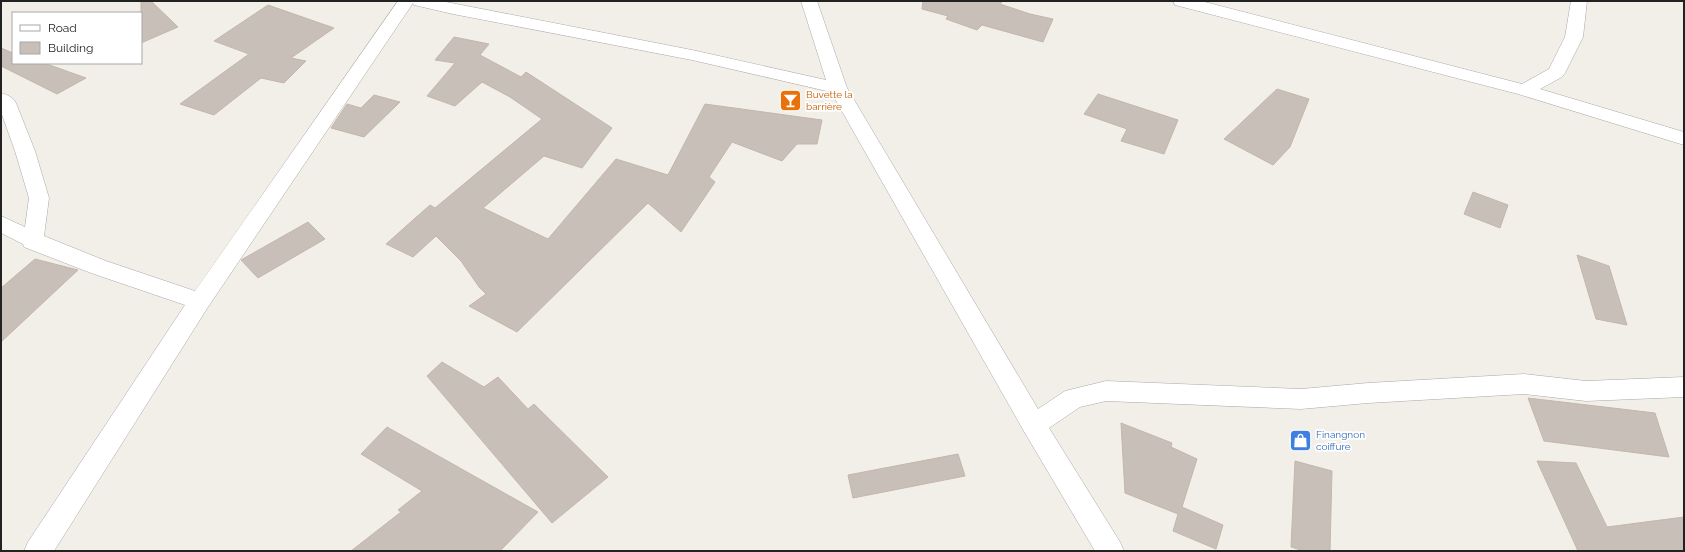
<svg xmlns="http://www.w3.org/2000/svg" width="1685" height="552" viewBox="0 0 1685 552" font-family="Raleway,sans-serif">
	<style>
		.building { fill: #c7bfb8; stroke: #c4b6ab }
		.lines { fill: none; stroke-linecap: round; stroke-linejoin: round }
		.minor-casing { stroke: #a9a9a9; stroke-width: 1 }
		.minor { fill: #fff; fill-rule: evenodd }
		.labels { text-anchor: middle; stroke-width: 3.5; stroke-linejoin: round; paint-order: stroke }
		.food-label { font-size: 10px; fill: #c56008; stroke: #fff; text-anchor: start }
		.shop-label { font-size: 10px; fill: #366cbe; stroke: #fff; text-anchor: start }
	</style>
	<rect width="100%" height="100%" fill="#f2efe9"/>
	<g class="building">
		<polygon points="141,1 151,1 178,27 141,43"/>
		<polygon points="923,1 1003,1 1000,4 1030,14 1053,19 1043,42 982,25 977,30 946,19 948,16 922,9"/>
		<polygon points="268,5 334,28 291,58 306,61 284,83 261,78 214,115 180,104 249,54 214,41"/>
		<polygon points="454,37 489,44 480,55 521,77 526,72 612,128 582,168 544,156 483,208 548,239 616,159 668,175 705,104 822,120 817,144 797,144 782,161 732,142 709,177 715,182 681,232 648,203 517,332 469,306 486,294 479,287 461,261 436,236 413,257 386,244 430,205 435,208 542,119 510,97 482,82 455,106 427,96 455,63 435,60"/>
		<polygon points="1,48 13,53 13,63 44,63 86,78 57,94 1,66"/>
		<polygon points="1277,89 1309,99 1290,147 1273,165 1224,139"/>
		<polygon points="1098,94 1178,120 1164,154 1121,141 1127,129 1084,114"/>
		<polygon points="374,95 400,102 364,137 331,128 347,104 361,108"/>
		<polygon points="1473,192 1508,205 1500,228 1464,214"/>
		<polygon points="308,222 325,239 258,278 241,260"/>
		<polygon points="1577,255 1609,266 1627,325 1596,319"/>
		<polygon points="35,259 78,270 1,342 1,288"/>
		<polygon points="442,362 484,387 498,377 528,409 534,404 608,477 552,523 427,376"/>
		<polygon points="1528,398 1655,413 1669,457 1544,441"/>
		<polygon points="1121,423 1172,443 1171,447 1197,459 1182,507 1223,525 1216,549 1173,531 1178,514 1125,493"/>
		<polygon points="387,427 538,512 500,551 351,551 401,512 398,510 422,491 361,454"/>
		<polygon points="958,454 965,476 853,498 848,475"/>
		<polygon points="1295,461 1332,471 1330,551 1304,551 1291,547"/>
		<polygon points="1537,461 1576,463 1607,527 1684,517 1684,551 1578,551"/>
	</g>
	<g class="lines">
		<defs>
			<g id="minor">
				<path d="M398,1h43l251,49 134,30 -25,-79h16l30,87 191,321 27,-18 41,-10 195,8 67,-6 156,-9 62,7 98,-4v20l-98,4 -62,-7 -156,9 -67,6 -195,-8 -26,6 -31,21 71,114 4,9h-29l-70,-118 -194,-341 -139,-32 -239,-46 -39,-9 -1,-2 -205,304 -154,244h-30l4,-9 157,-237 -94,-32 -67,-26 -1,-3 -22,-11v-17l24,11 4,-29 -14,-47 -14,-39v-19c7,2 11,4 15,10l19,48 14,47 -5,38 62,25 89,30z"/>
				<polygon points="1173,1 1201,1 1522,84 1549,69 1565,37 1571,1 1587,1 1583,37 1565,73 1562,77 1540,89 1684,132 1684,145 1518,94 1175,5"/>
			</g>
		</defs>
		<use href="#minor" class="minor-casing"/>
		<use href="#minor" class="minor"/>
	</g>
	<defs>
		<symbol id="bar-square" viewBox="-11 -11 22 22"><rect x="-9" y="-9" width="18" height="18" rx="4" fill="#e8710a" stroke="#fff"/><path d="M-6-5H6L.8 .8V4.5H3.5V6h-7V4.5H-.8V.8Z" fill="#fff"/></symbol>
		<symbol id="shop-square" viewBox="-11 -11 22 22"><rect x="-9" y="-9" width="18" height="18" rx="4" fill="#3f7fe0" stroke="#fff"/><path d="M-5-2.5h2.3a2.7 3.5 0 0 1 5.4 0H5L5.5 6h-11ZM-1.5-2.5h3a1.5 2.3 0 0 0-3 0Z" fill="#fff"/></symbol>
	</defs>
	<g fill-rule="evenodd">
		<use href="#bar-square" x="778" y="88" width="25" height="25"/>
		<use href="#shop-square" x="1288" y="428" width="25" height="25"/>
	</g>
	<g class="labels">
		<g class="food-label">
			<text x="806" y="98">Buvette la<tspan x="806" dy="12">barrière</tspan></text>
		</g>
		<g class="shop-label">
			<text x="1316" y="438">Finangnon<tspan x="1316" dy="12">coiffure</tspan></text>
		</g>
	</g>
	<rect width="1685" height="552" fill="none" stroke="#222222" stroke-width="4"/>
	<rect x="12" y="12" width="130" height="52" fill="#ffffff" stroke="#a7a7a7"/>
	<rect x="20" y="25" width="20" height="6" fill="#ffffff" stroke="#a7a7a7"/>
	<text x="48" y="32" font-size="12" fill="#222222">Road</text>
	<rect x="20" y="42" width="20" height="12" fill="#c7bfb8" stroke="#a7a7a7"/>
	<text x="48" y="52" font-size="12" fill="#222222">Building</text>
</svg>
